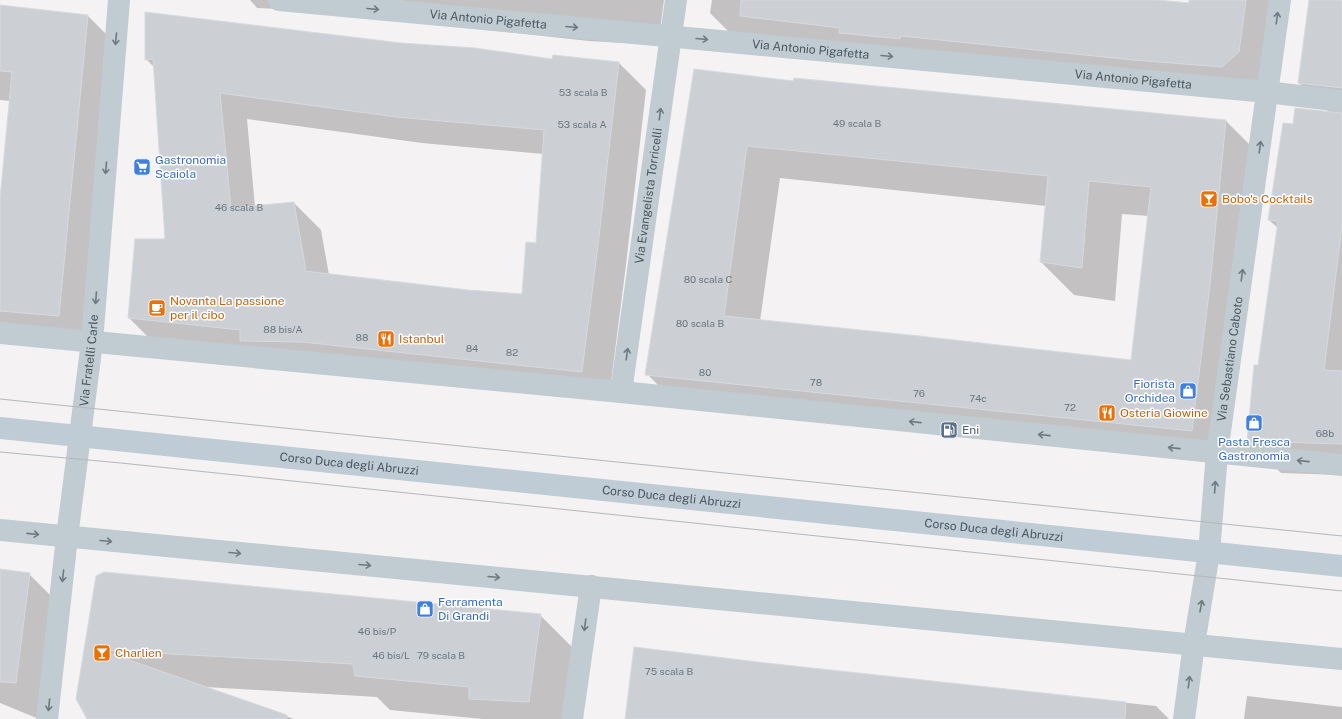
<svg xmlns="http://www.w3.org/2000/svg" width="1342" height="719" viewBox="0 0 1342 719" font-family="'Public Sans',sans-serif">
	<style>
		.shadow { fill: #0003; fill-rule: evenodd }
		.building { fill: #ccd0d5; stroke: #d6d9de; fill-rule: evenodd }
		.lines { fill: none; stroke-linecap: round; stroke-linejoin: round }
		.minor { stroke: #c0cbd2; stroke-width: 22 }
		.secondary { stroke: #bfccd6; stroke-width: 22 }
		.tram { stroke: #b4b8bd; stroke-width: 1 }
		.oneway { stroke: #6d7a83 }
		.labels { text-anchor: middle; stroke-width: 3; stroke-linejoin: round; paint-order: stroke }
		.number-label { font-size: 10px; fill: #6a757e }
		.street-label { font-size: 12px; fill: #495761; stroke: #fff }
		.shop-label { font-size: 12px; fill: #366cbe; stroke: #fff; text-anchor: start }
		.food-label { font-size: 12px; fill: #c56008; stroke: #fff; text-anchor: start }
		.service-label { font-size: 12px; fill: #4e5e75; stroke: #fff; text-anchor: start }
	</style>
	<rect width="100%" height="100%" fill="#f4f2f2"/>
	<g class="shadow">
		<polygon points="250,0 664,0 658,45 589,41 301,10 257,8"/>
		<polygon points="712,0 1147,0 1190,4 1190,0 1282,0 1272,85 743,46 710,13"/>
		<polygon points="1309,0 1342,0 1342,475 1281,473 1248,440 1278,228 1269,220 1294,125 1330,113 1299,83"/>
		<polygon points="0,6 88,16 121,49 92,349 0,340 0,210 10,101 0,100"/>
		<path d="M401,44l152,16 66,3 27,27 -20,175 -17,133 -453,-53 -27,-27 37,-78 -12,-173 -8,-8zM247,119l175,24 121,11 -6,90 -14,51 -55,-3 -139,-17 -8,-45 -27,-27 -39,4z"/>
		<path d="M695,70l99,13 432,38 33,33 -34,310 -545,-57 -33,-33zM780,178l266,28 -5,56 33,33 41,6 7,-87 27,2 -17,145 -372,-40z"/>
		<polygon points="0,570 29,574 60,605 39,719 0,703"/>
		<polygon points="97,577 540,615 574,649 565,719 483,719 390,710 377,697 206,687 294,719 88,719"/>
		<polygon points="766,664 1156,706 1169,719 626,719"/>
		<polygon points="1247,696 1342,707 1342,719 1244,719"/>
	</g>
	<g class="building">
		<polygon points="741,0 1158,0 1189,3 1189,0 1246,0 1239,52 1222,67 1133,60 901,36 900,39 839,33 840,28 740,16"/>
		<polygon points="1309,0 1342,0 1342,88 1298,83"/>
		<polygon points="0,5 88,15 59,316 0,311 0,199 12,72 0,71"/>
		<path d="M145,12l256,31 74,5 77,11 1,-4 66,7 -20,175 -17,135 -280,-30 -62,-1v-11l-112,-12 7,-79h30l-12,-180 -8,1zM220,93l176,24 148,13 -8,113 -10,-1 -4,52 -54,-4 -163,-19v-6l-11,-63 -63,6z"/>
		<path d="M694,69l99,12 1,-3 432,42 -16,165 -18,146 -547,-56zM747,146l301,30 -8,86 42,6 7,-87 62,6 -20,173 -212,-24 -195,-20z"/>
		<polygon points="1295,108 1342,113 1342,226 1324,370 1342,371 1342,444 1247,441 1254,365 1258,365 1278,221 1268,220 1283,123 1293,124"/>
		<polygon points="0,569 30,573 16,683 0,682"/>
		<polygon points="104,572 541,614 529,702 469,699 469,687 355,676 353,664 100,650 287,715 286,719 87,719 76,699 96,576"/>
		<polygon points="634,647 766,663 1126,702 1125,719 625,719"/>
	</g>
	<g class="lines">
		<g class="minor">
			<path id="s1" d="M279,0l988,92 75,9"/>
			<polyline points="0,333 621,392 1342,465"/>
			<path id="s2" d="M621,392l55,-392"/>
			<polyline points="0,530 1342,659"/>
			<path id="s3" d="M47,719l20,-182 25,-195 27,-342"/>
			<polyline points="572,719 591,586"/>
			<path id="s4" d="M1184,719l10,-75 15,-91 8,-100 63,-453"/>
		</g>
		<path class="secondary" id="s5" d="M0,428l1342,138"/>
		<g class="tram">
			<polyline points="0,399 1342,536"/>
			<polyline points="0,452 121,463 1342,591"/>
		</g>
	</g>
	<defs><path id="oneway-shaft" d="M-6 0H5M1.5-3L5.5 0L1.5 3" fill="none" stroke-width="1.6" stroke-linecap="round" stroke-linejoin="round"/></defs>
	<g class="oneway">
		<use href="#oneway-shaft" transform="translate(373 9) rotate(5)"/>
		<use href="#oneway-shaft" transform="translate(1277 18) rotate(-82)"/>
		<use href="#oneway-shaft" transform="translate(572 27) rotate(5)"/>
		<use href="#oneway-shaft" transform="translate(116 39) rotate(95)"/>
		<use href="#oneway-shaft" transform="translate(702 39) rotate(5)"/>
		<use href="#oneway-shaft" transform="translate(887 56) rotate(5)"/>
		<use href="#oneway-shaft" transform="translate(660 114) rotate(-82)"/>
		<use href="#oneway-shaft" transform="translate(1260 147) rotate(-82)"/>
		<use href="#oneway-shaft" transform="translate(106 168) rotate(95)"/>
		<use href="#oneway-shaft" transform="translate(1242 275) rotate(-82)"/>
		<use href="#oneway-shaft" transform="translate(96 298) rotate(94)"/>
		<use href="#oneway-shaft" transform="translate(627 354) rotate(-82)"/>
		<use href="#oneway-shaft" transform="translate(915 422) rotate(-174)"/>
		<use href="#oneway-shaft" transform="translate(1044 435) rotate(-174)"/>
		<use href="#oneway-shaft" transform="translate(1174 448) rotate(-174)"/>
		<use href="#oneway-shaft" transform="translate(1303 461) rotate(-174)"/>
		<use href="#oneway-shaft" transform="translate(1215 487) rotate(-86)"/>
		<use href="#oneway-shaft" transform="translate(33 534) rotate(6)"/>
		<use href="#oneway-shaft" transform="translate(106 541) rotate(5)"/>
		<use href="#oneway-shaft" transform="translate(235 553) rotate(5)"/>
		<use href="#oneway-shaft" transform="translate(365 565) rotate(5)"/>
		<use href="#oneway-shaft" transform="translate(63 576) rotate(96)"/>
		<use href="#oneway-shaft" transform="translate(494 577) rotate(5)"/>
		<use href="#oneway-shaft" transform="translate(1201 606) rotate(-80)"/>
		<use href="#oneway-shaft" transform="translate(585 625) rotate(98)"/>
		<use href="#oneway-shaft" transform="translate(1189 682) rotate(-82)"/>
		<use href="#oneway-shaft" transform="translate(49 705) rotate(96)"/>
	</g>
	<defs>
		<symbol id="supermarket-square" viewBox="-11 -11 22 22"><rect x="-9" y="-9" width="18" height="18" rx="4" fill="#3f7fe0" stroke="#fff"/><path d="M-6-5.5h2.5l.6 2H6L4.5 2H-2.5L-4.4-4H-6ZM-1.5 3.2a1.3 1.3 0 1 0 .1 0ZM3 3.2a1.3 1.3 0 1 0 .1 0Z" fill="#fff"/></symbol>
		<symbol id="bar-square" viewBox="-11 -11 22 22"><rect x="-9" y="-9" width="18" height="18" rx="4" fill="#e8710a" stroke="#fff"/><path d="M-6-5H6L.8 .8V4.5H3.5V6h-7V4.5H-.8V.8Z" fill="#fff"/></symbol>
		<symbol id="cafe-square" viewBox="-11 -11 22 22"><rect x="-9" y="-9" width="18" height="18" rx="4" fill="#e8710a" stroke="#fff"/><path d="M-5.5-4.5H6V0H3Q3 3.5 0 3.5H-2.5Q-5.5 3.5-5.5 0ZM3-3.2v2h1.7v-2ZM-6 4.5H4V6H-6Z" fill="#fff"/></symbol>
		<symbol id="restaurant-square" viewBox="-11 -11 22 22"><rect x="-9" y="-9" width="18" height="18" rx="4" fill="#e8710a" stroke="#fff"/><path d="M-5-6h1v4h1v-4h1v4h1v-4h1v5L-1.5 .5V6h-2V.5L-5-1ZM5-6V6H3V1.5H1.5Q1.5-4 5-6Z" fill="#fff"/></symbol>
		<symbol id="shop-square" viewBox="-11 -11 22 22"><rect x="-9" y="-9" width="18" height="18" rx="4" fill="#3f7fe0" stroke="#fff"/><path d="M-5-2.5h2.3a2.7 3.5 0 0 1 5.4 0H5L5.5 6h-11ZM-1.5-2.5h3a1.5 2.3 0 0 0-3 0Z" fill="#fff"/></symbol>
		<symbol id="fuel-square" viewBox="-11 -11 22 22"><rect x="-9" y="-9" width="18" height="18" rx="4" fill="#5c6f8a" stroke="#fff"/><path d="M-5.5-6h7V0h2V4h1.3V-2.5L3-4.5l.8-.8L6-3V5H2.5V1h-1V6h-7ZM-4.2-4.7v3.2H.2V-4.7Z" fill="#fff"/></symbol>
	</defs>
	<g fill-rule="evenodd">
		<use href="#supermarket-square" x="132" y="157" width="20" height="20"/>
		<use href="#bar-square" x="1199" y="189" width="20" height="20"/>
		<use href="#cafe-square" x="147" y="298" width="20" height="20"/>
		<use href="#restaurant-square" x="376" y="329" width="20" height="20"/>
		<use href="#shop-square" x="1178" y="381" width="20" height="20"/>
		<use href="#restaurant-square" x="1097" y="403" width="20" height="20"/>
		<use href="#shop-square" x="1244" y="413" width="20" height="20"/>
		<use href="#fuel-square" x="939" y="420" width="20" height="20"/>
		<use href="#shop-square" x="415" y="599" width="20" height="20"/>
		<use href="#bar-square" x="92" y="643" width="20" height="20"/>
	</g>
	<g class="labels">
		<g class="number-label">
			<text x="583" y="96">53 scala B</text>
			<text x="857" y="127">49 scala B</text>
			<text x="582" y="128">53 scala A</text>
			<text x="239" y="211">46 scala B</text>
			<text x="708" y="283">80 scala C</text>
			<text x="700" y="327">80 scala B</text>
			<text x="283" y="333">88 bis/A</text>
			<text x="362" y="341">88</text>
			<text x="472" y="352">84</text>
			<text x="512" y="356">82</text>
			<text x="705" y="376">80</text>
			<text x="816" y="386">78</text>
			<text x="919" y="397">76</text>
			<text x="978" y="402">74c</text>
			<text x="1070" y="411">72</text>
			<text x="1325" y="437">68b</text>
			<text x="377" y="635">46 bis/P</text>
			<text x="391" y="659">46 bis/L</text>
			<text x="441" y="659">79 scala B</text>
			<text x="669" y="675">75 scala B</text>
		</g>
		<g class="street-label">
			<text dy="4" stroke="none"><textPath href="#s1" startOffset="210">Via Antonio Pigafetta</textPath></text>
			<text dy="4" stroke="none"><textPath href="#s1" startOffset="534">Via Antonio Pigafetta</textPath></text>
			<text dy="4" stroke="none"><textPath href="#s1" startOffset="858">Via Antonio Pigafetta</textPath></text>
			<text dy="4" stroke="none"><textPath href="#s2" startOffset="198">Via Evangelista Torricelli</textPath></text>
			<text dy="4" stroke="none"><textPath href="#s4" startOffset="363">Via Sebastiano Caboto</textPath></text>
			<text dy="4" stroke="none"><textPath href="#s3" startOffset="361">Via Fratelli Carle</textPath></text>
			<text dy="4" stroke="none"><textPath href="#s5" startOffset="351">Corso Duca degli Abruzzi</textPath></text>
			<text dy="4" stroke="none"><textPath href="#s5" startOffset="675">Corso Duca degli Abruzzi</textPath></text>
			<text dy="4" stroke="none"><textPath href="#s5" startOffset="999">Corso Duca degli Abruzzi</textPath></text>
		</g>
		<g class="shop-label">
			<text x="155" y="164">Gastronomia<tspan x="155" dy="14">Scaiola</tspan></text>
			<text x="1175" y="388" text-anchor="end">Fiorista<tspan x="1175" dy="14">Orchidea</tspan></text>
			<text x="1254" y="446" text-anchor="middle">Pasta Fresca<tspan x="1254" dy="14">Gastronomia</tspan></text>
			<text x="438" y="606">Ferramenta<tspan x="438" dy="14">Di Grandi</tspan></text>
		</g>
		<g class="food-label">
			<text x="1222" y="203">Bobo's Cocktails</text>
			<text x="170" y="305">Novanta La passione<tspan x="170" dy="14">per il cibo</tspan></text>
			<text x="399" y="343">Istanbul</text>
			<text x="1120" y="417">Osteria Giowine</text>
			<text x="115" y="657">Charlien</text>
		</g>
		<g class="service-label">
			<text x="962" y="434">Eni</text>
		</g>
	</g>
</svg>
